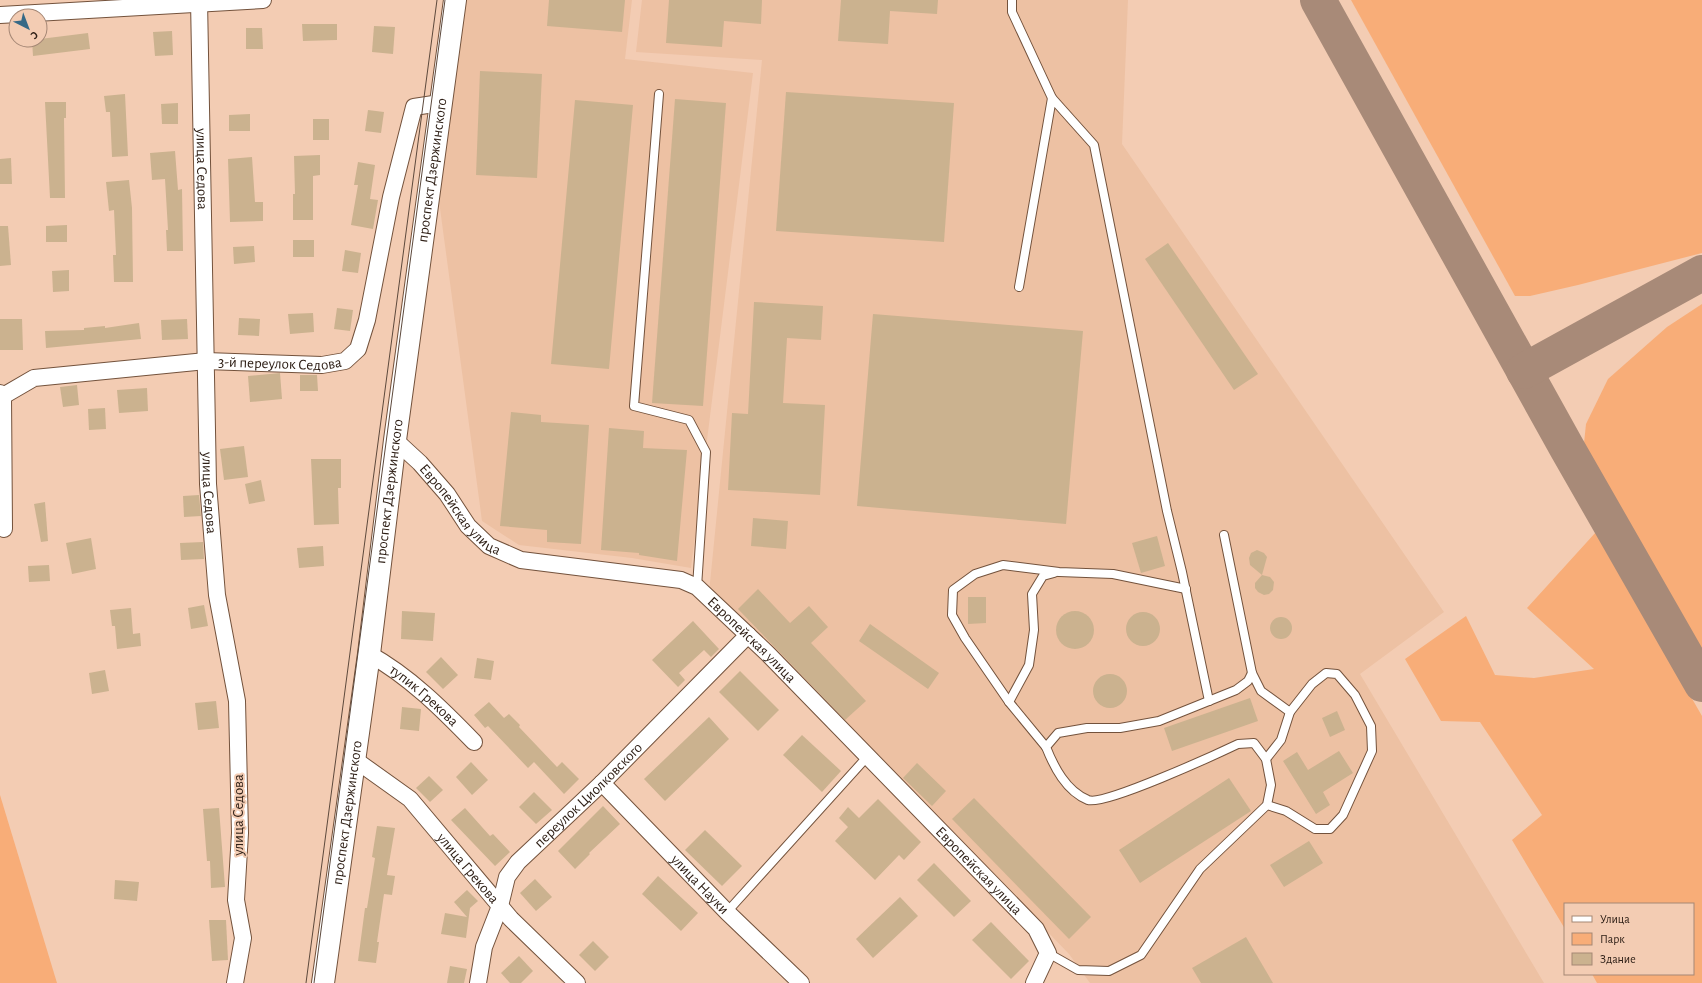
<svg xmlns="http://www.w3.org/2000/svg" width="1702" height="983" viewBox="0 0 1702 983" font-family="'Alegreya Sans',sans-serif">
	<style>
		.built { fill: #edc1a3 }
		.green { fill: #f8ad78 }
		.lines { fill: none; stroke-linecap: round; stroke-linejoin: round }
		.taxiway { stroke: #a88a78; stroke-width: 36 }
		.building { fill: #cbb28f }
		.lane-casing { stroke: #73523c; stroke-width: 10 }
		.street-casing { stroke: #73523c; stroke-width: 18 }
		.secondary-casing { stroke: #73523c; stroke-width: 24 }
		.lane { stroke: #fff; stroke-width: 8 }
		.street { stroke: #fff; stroke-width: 16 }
		.secondary { stroke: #fff; stroke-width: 22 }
		.tram { stroke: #5d493c; stroke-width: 1 }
		.labels { text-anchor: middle; stroke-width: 4; stroke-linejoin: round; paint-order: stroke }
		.street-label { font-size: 15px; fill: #2f2017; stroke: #f3ccb3 }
	</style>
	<rect width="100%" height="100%" fill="#f3ccb3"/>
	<g class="built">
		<polygon points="458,0 632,0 625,59 753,73 691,568 632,558 519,545 482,521 435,171"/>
		<polygon points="642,0 1128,0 1122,144 1444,612 1360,674 1544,983 1090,983 1069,954 876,755 709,593 762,60 636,52"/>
	</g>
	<g class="green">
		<polygon points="1351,0 1702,0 1702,253 1578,285 1530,296 1515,296"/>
		<polygon points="1702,304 1702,661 1583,453 1586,424 1608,379 1667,327"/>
		<polygon points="1596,532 1702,716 1702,983 1597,983 1592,974 1693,974 1693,904 1565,904 1565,929 1512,840 1542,815 1480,722 1441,721 1405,659 1466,616 1495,675 1534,678 1594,669 1527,608"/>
		<polygon points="0,795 57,983 0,983"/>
	</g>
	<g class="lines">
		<g class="taxiway">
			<polyline points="1318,0 1567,448 1702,684"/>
			<polyline points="1524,371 1702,273"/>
		</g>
	</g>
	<g class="building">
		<polygon points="549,0 625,0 622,32 547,26"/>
		<polygon points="669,0 762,0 761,24 724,21 722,47 666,43"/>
		<polygon points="841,0 938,0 937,14 890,11 888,44 838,41"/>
		<polygon points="302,24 337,24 337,40 303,41"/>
		<polygon points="374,26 395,27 393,54 372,52"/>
		<polygon points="246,28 262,28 263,49 246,49"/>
		<polygon points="172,31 173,55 155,56 153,32"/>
		<polygon points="88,33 90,49 33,56 32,40"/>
		<polygon points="480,71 542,74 537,178 476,175"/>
		<polygon points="786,92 954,103 944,242 776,231"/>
		<polygon points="125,94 128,156 112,157 110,112 106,112 104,96"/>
		<polygon points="675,99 726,103 703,406 652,403"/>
		<polygon points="575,100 633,105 609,369 551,364"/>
		<polygon points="45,102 66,102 66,118 64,118 65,198 50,198"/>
		<polygon points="178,103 178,124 162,124 161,104"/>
		<polygon points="368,110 384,112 381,133 365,131"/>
		<polygon points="250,114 250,131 229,131 229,115"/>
		<rect x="313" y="119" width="16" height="21"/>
		<polygon points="175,151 178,190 182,189 183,251 167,251 166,230 168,230 165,179 152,180 150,153"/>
		<polygon points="320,155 320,175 313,176 313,220 293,220 293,194 295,194 294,156"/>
		<polygon points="252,157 255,202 263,202 263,221 230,222 228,159"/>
		<polygon points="11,158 12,184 0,184 0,159"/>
		<polygon points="358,162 375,165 370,199 378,200 373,229 351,225 358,185 354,185"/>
		<polygon points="129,180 132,208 133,282 114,282 113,255 116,255 114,210 109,211 106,182"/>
		<polygon points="67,225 67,242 46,242 46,226"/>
		<polygon points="0,226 8,226 11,265 0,266"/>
		<rect x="293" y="240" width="21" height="17"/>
		<polygon points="1168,243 1258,374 1234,390 1145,259"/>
		<polygon points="254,246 255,262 234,264 233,247"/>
		<polygon points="345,250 361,253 358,273 342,271"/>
		<polygon points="69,270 69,291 53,292 52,271"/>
		<polygon points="754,302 823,306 821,340 787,338 783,403 825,405 820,495 728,490 732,413 748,414"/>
		<polygon points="337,308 353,310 350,331 334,329"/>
		<polygon points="313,313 314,332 290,334 288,314"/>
		<polygon points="873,314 1083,331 1066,524 857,506"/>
		<polygon points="239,318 260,319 259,336 238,335"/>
		<polygon points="0,319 22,319 23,350 0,350"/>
		<polygon points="187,319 188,339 162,340 161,320"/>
		<polygon points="139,323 141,339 46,348 45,331 84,330 84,328 105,326 105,328"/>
		<polygon points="280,373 282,399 250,402 248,376"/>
		<polygon points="300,375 317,375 318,391 300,391"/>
		<polygon points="77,385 79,405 63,407 60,387"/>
		<polygon points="147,388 148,411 119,413 117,390"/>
		<polygon points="105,408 106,429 89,430 88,409"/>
		<polygon points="511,412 541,415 541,422 589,425 581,544 547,542 547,530 500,526"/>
		<polygon points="609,428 644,431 643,448 687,450 677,561 639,555 639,553 601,550"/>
		<polygon points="244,446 248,477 224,480 220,449"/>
		<polygon points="311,459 341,459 341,488 338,488 339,524 314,525"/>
		<polygon points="261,480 265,501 249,504 245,484"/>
		<polygon points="199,495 201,516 184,517 183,496"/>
		<polygon points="45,502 48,541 41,542 34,504"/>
		<polygon points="753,518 788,521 786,549 751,546"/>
		<polygon points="1157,536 1165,566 1141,573 1132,543"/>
		<polygon points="91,538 96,569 72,574 66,543"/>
		<polygon points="203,542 204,559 181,560 180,543"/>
		<polygon points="323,546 324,566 299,568 297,548"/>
		<polygon points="1257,550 1264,553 1267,557 1262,575 1250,565 1249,558 1251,553"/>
		<polygon points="49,565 50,581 29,582 28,566"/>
		<polygon points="1262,575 1270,577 1274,582 1273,590 1269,594 1264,595 1258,592 1255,588 1255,583"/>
		<polygon points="758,589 790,623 809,606 828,627 811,643 866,701 845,720 738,609"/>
		<polygon points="968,597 986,597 986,623 968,624"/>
		<polygon points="204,605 208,626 191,629 188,608"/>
		<polygon points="131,608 133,634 140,633 141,646 117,649 115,626 112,626 110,610"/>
		<circle cx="1075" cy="630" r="19"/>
		<polygon points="402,611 435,613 433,641 401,639"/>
		<circle cx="1143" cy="629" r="17"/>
		<circle cx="1281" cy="628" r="11"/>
		<polygon points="693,621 719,649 711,657 704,650 679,673 685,680 678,687 652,660"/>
		<polygon points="870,624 939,673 928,689 859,641"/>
		<polygon points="441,657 458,675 443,689 426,672"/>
		<polygon points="477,658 494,661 491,680 474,678"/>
		<polygon points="105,670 109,691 92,694 89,673"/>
		<polygon points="740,671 779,710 758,731 719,692"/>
		<circle cx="1110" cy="691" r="17"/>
		<polygon points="1250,698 1258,721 1172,751 1164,728"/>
		<polygon points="216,701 219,728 198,730 195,703"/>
		<polygon points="489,702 504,718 509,714 520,725 519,727 557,767 562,762 579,779 564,794 534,762 528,768 488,726 485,728 474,715"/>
		<polygon points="402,707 421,709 419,731 400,729"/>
		<polygon points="1337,711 1345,730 1330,737 1322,718"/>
		<polygon points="709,717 729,739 665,801 644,779"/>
		<polygon points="802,735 841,771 822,792 783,755"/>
		<polygon points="1339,751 1353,773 1323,792 1330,805 1316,814 1283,761 1297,752 1308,770"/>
		<polygon points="471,762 488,780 472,795 456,777"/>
		<polygon points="917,763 946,791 932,806 903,778"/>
		<polygon points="429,776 443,790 430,802 416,788"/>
		<polygon points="1229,778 1251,811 1140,883 1119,850"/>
		<polygon points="534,792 552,810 536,824 519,807"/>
		<polygon points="974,798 1091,917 1069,939 952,819"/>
		<polygon points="878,799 921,842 904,860 899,855 875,880 835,841 848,827 839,818 848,807 859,818"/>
		<polygon points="603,806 620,824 589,853 590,854 575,869 558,851"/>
		<polygon points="219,808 225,887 211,888 210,861 207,861 203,809"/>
		<polygon points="465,808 490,836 493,834 510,852 495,866 451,820"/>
		<polygon points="377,826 395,828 387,875 395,876 392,895 384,894 377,942 379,942 376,963 358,961 365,908 367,908 375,858 372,857"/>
		<polygon points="705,830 742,866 722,886 685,850"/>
		<polygon points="1309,841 1323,863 1284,887 1270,865"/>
		<polygon points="934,863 971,901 954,917 917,880"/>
		<polygon points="658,876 698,913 681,931 642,894"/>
		<polygon points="535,879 552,897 536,911 520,893"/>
		<polygon points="115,880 139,882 137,901 114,899"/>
		<polygon points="467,890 478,901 470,908 466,938 441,934 445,913 467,917 454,902"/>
		<polygon points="900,897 918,916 873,958 856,939"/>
		<polygon points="209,920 226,920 228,960 212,961"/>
		<polygon points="991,922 1029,961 1011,979 972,940"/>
		<polygon points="1246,937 1273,983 1201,983 1192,968"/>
		<polygon points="593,941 609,957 595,971 579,955"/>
		<polygon points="519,956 533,971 521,983 510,983 501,973"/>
		<polygon points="450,966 467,969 464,983 447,983"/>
	</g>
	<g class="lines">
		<defs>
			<g id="lane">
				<polyline points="1012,0 1012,12 1052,98"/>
				<polyline points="659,94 634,406 689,420 706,452 697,587"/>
				<polyline points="1019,287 1052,98 1094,145 1167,511 1182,572 1209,701"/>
				<polyline points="1224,535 1252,673 1261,691 1290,712"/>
				<polyline points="1009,702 1029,665 1034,630 1032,594 1043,576 1054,573"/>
				<polyline points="1046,747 1009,702 965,638 952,615 953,590 975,574 1003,565 1059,572 1113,574 1186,589"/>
				<polyline points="1266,759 1281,740 1290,712 1312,684 1326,673 1337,674 1355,695 1371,726 1372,751 1343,815 1330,829 1315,829 1286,811 1267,805"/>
				<polyline points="727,912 867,757"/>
				<path d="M1048,953l30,17 31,1 32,-16 59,-86 67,-64 4,-20 -5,-26 -12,-16 -16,1c-21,10 -134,62 -150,56 -22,-9 -34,-33 -42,-53l12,-14 29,-5h33l39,-7 77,-31 12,-9 4,-8"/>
			</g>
			<g id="street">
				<path id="s1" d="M199,0l9,484 9,111 20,106 3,132 -4,67 7,38 -8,45"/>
				<polyline points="0,15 263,0"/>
				<path id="s2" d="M0,393l3,3 31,-18 172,-17 116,4 23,-4 13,-12 9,-29 24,-123 23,-90 26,-4"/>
				<polyline points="3,396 4,529"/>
				<path id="s3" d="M395,440l25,23 27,31 21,32 21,20 32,14 160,20 16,7 71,67 268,275 12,24 -14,30"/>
				<path id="s4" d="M369,654c40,22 74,56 105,88"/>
				<path id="s5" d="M354,759l56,40 101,120 66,64"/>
				<path id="s6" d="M602,783l125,129 74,71"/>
				<path id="s7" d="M478,983l6,-36 16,-41 7,-29 11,-15 84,-79 146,-148"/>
			</g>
			<g id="secondary">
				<path id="s8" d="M323,983l46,-329 26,-214 60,-440"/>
			</g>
		</defs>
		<use href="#lane" class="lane-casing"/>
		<use href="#street" class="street-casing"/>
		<use href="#secondary" class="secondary-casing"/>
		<use href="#lane" class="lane"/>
		<use href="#street" class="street"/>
		<use href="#secondary" class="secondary"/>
		<g class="tram">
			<polyline points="306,983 437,0"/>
			<polyline points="314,983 445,0"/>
		</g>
	</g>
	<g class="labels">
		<g class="street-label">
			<text dy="5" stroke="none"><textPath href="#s1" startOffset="169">улица Седова</textPath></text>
			<text dy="5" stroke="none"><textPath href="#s8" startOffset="820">проспект Дзержинского</textPath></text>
			<text dy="5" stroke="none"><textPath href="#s2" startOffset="287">3-й переулок Седова</textPath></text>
			<text dy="5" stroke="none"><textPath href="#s8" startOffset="496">проспект Дзержинского</textPath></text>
			<text dy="5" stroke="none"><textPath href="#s1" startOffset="493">улица Седова</textPath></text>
			<text dy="5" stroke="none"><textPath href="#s3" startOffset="96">Европейская улица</textPath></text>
			<text dy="5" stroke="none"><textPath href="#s3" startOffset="432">Европейская улица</textPath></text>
			<text dy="5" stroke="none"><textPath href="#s4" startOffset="69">тупик Грекова</textPath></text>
			<text dy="5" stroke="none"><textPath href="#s7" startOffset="226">переулок Циолковского</textPath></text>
			<text dy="5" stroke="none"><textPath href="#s8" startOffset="172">проспект Дзержинского</textPath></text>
			<text transform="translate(238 815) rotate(-90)" y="5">улица Седова</text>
			<text dy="5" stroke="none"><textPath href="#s5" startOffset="159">улица Грекова</textPath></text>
			<text dy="5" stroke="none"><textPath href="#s3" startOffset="756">Европейская улица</textPath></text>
			<text dy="5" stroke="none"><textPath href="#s6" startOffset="141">улица Науки</textPath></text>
		</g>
	</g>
	<rect x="1564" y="903" width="130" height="72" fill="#f3ccb3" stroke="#a58775"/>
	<rect x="1572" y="916" width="20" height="6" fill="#ffffff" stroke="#a58775"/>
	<text x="1600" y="923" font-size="12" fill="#2f2017">Улица</text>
	<rect x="1572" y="933" width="20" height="12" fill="#f8ad78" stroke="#a58775"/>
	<text x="1600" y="943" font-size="12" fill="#2f2017">Парк</text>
	<rect x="1572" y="953" width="20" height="12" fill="#cbb28f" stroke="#a58775"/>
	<text x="1600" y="963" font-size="12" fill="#2f2017">Здание</text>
	<g transform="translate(28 28) rotate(138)"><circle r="19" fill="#f3ccb3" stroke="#a58775"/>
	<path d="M0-3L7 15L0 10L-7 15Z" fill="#366986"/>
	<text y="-6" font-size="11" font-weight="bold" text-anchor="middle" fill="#2f2017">С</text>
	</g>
</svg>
